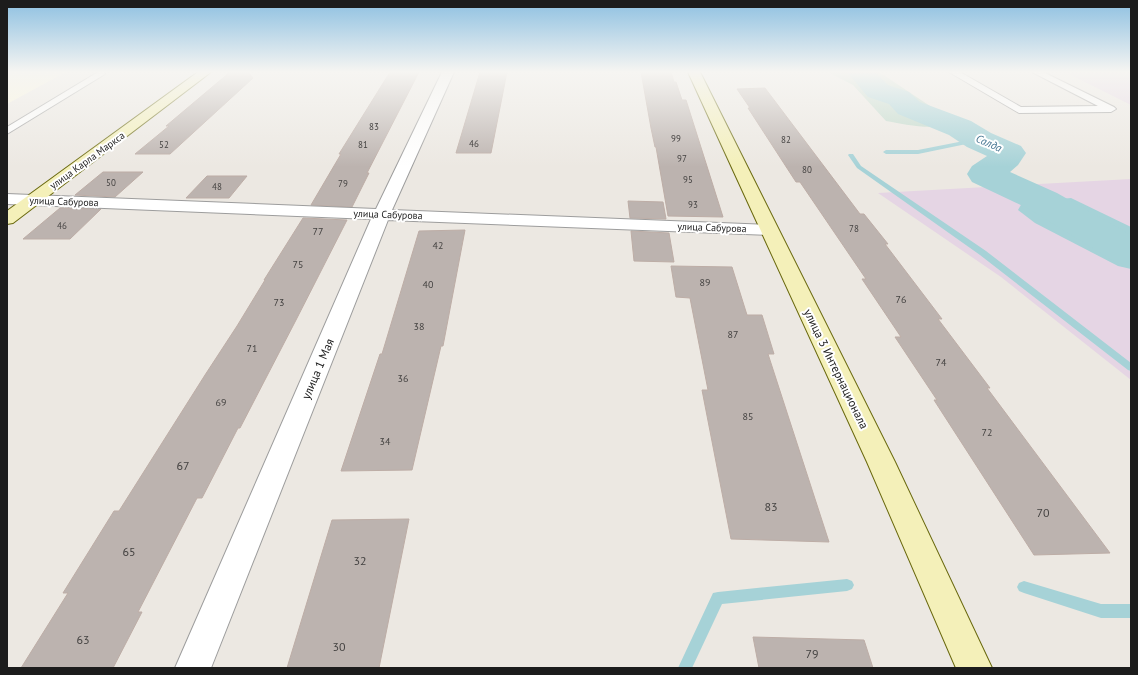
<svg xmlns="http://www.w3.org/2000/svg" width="1138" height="675" viewBox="0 0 1138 675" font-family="'PT Sans',sans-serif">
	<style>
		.industrial { fill: #e5d5e4 }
		.education { fill: #fcf8dc }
		.wetland { fill: #c0d9cb }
		.water { fill: #a6d2d7 }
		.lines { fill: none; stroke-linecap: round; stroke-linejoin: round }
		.stream { fill: #a6d2d7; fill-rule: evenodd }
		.river { fill: #a6d2d7; fill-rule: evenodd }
		.building { fill: #bcb3af; stroke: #bdada6 }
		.lane-casing { stroke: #9d9d9d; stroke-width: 2 }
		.street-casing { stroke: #9d9d9d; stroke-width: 2 }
		.secondary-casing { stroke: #69680d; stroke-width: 2 }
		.lane { fill: #fff; fill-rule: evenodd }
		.street { fill: #fff; fill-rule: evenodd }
		.secondary { fill: #f4f0b9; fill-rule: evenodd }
		.labels { text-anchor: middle; stroke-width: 4; stroke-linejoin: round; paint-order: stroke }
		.far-number-label { font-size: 9px; fill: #444241 }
		.far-street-label { font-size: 10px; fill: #1c1c1c; stroke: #fff }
		.number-label { font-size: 10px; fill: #444241 }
		.far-water-label { font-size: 11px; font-style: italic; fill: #4a7894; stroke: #fff }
		.street-label { font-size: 12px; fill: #1c1c1c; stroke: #fff }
		.near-number-label { font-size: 12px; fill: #444241 }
	</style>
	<rect width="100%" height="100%" fill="#ece8e2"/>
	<g class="industrial">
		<polygon points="1065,72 1131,72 1131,105"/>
		<polygon points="1131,179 1131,380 1001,277 878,193"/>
	</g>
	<polygon class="education" points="7,72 66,72 7,104"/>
	<path class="wetland" d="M828,72h51l75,50c-18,10 -50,2 -68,-1l-33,-36z"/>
	<polygon class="water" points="1071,198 1131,227 1131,269 1118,266 1035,223 1018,210 1022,203"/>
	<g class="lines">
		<g class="stream">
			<polygon points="979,138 981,139 981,141 918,154 886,154 883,152 886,150 918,150"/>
			<polygon points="849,154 853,154 861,166 986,251 1131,363 1131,371 1128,370 980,255 857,168 848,155"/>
			<polygon points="847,579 852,581 854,585 852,589 847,591 722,604 692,668 678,668 713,593 718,592"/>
			<polygon points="1024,581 1101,604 1131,604 1131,618 1101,618 1024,593 1019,591 1017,587 1019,583"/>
		</g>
		<polygon class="river" points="847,72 875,72 888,85 909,92 920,102 971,121 991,133 1021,146 1026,153 1018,165 1010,172 1057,193 1131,235 1131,266 1115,262 1029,209 972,182 967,174 972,166 987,156 967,147 949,135 898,114 889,104 868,97"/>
	</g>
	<g class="building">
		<polygon points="230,72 248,72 253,78 170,154 135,154 169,126 166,126"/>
		<polygon points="390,72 419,72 367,173 369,173 352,207 311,205 341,154 339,154"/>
		<polygon points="480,72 507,72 491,153 456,153"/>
		<polygon points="641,72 671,72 674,82 676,82 682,100 686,100 723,217 668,216 656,147 655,147 651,128"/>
		<polygon points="765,88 860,214 864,214 888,244 885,244 942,319 938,319 990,388 987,388 1110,553 1034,555 934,400 937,400 895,337 901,337 862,279 866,279 800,182 796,182 748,108 750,108 737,89"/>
		<polygon points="103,172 143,172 115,197 75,195"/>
		<polygon points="207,176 247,176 229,198 186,198"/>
		<polygon points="628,201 663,202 666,219 630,218"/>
		<polygon points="60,208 101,209 70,239 23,239"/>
		<polygon points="303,218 347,220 296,320 240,428 238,428 202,498 197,498 138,612 142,612 113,668 21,668 68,593 63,593 114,511 119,511 205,375 237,326 265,280 264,280"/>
		<polygon points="465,230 443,346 441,346 412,470 341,471 380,354 382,354 419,231"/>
		<polygon points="631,231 669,233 674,262 634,261"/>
		<polygon points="671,266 732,267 747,315 762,315 774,354 768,354 829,542 731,539 702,390 708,390 690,298 676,297"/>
		<polygon points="409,519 379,668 287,668 332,520"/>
		<polygon points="753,637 864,640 873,668 759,668"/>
	</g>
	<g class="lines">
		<defs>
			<g id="lane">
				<polygon points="98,72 104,72 105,74 7,134 7,127"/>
				<polygon points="949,72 960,72 1021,107 1098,106 1032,72 1043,72 1114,107 1116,109 1111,112 1019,113"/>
			</g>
			<polygon id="street" points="442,72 454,72 392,210 769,225 775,226 778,230 775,234 769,235 388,220 211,668 175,668 371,219 7,204 7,194 376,209"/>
			<g id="secondary">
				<polygon points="198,72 211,72 13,223 7,224 7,211"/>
				<polygon points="688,72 700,72 895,462 992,668 956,668 867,462"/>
			</g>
		</defs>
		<use href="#lane" class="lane-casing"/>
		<use href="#street" class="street-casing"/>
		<use href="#secondary" class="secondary-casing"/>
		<use href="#lane" class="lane"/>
		<use href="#street" class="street"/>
		<use href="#secondary" class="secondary"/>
	</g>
	<linearGradient id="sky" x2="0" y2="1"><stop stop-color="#8dc0e1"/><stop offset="0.43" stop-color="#f6f5f2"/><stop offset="1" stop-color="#f6f5f2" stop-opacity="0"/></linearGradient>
	<rect width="1138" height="167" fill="url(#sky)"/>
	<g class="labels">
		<g class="far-number-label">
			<text x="374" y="130">83</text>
			<text x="676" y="142">99</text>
			<text x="786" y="143">82</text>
			<text x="474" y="147">46</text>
			<text x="164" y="148">52</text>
			<text x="363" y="148">81</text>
			<text x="682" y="162">97</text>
			<text x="807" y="173">80</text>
			<text x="688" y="183">95</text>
			<text x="111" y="186">50</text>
			<text x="343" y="187">79</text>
			<text x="217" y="190">48</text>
			<text x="693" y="208">93</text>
			<text x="62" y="229">46</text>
			<text x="854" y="232">78</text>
		</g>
		<g class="far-street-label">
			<text transform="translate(87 160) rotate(-36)" y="4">улица Карла Маркса</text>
			<text transform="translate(64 201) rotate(2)" y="4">улица Сабурова</text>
			<text transform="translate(388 214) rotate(2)" y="4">улица Сабурова</text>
			<text transform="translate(712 227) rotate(2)" y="4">улица Сабурова</text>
		</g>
		<g class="number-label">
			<text x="318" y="235">77</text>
			<text x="438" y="249">42</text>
			<text x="298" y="268">75</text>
			<text x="705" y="286">89</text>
			<text x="428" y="288">40</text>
			<text x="901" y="303">76</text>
			<text x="279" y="306">73</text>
			<text x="419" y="330">38</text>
			<text x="733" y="338">87</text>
			<text x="252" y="352">71</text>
			<text x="941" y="366">74</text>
			<text x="403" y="382">36</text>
			<text x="221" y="406">69</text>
			<text x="748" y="420">85</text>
			<text x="987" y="436">72</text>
			<text x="385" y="445">34</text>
		</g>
		<g class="far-water-label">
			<text transform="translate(989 143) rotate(24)" y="4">Салда</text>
		</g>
		<g class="street-label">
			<text transform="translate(318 369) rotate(-67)" y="4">улица 1 Мая</text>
			<text transform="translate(836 369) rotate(64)" y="4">улица 3 Интернационала</text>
		</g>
		<g class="near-number-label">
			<text x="183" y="470">67</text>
			<text x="771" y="511">83</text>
			<text x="1043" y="517">70</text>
			<text x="129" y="556">65</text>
			<text x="360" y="565">32</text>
			<text x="83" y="644">63</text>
			<text x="339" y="651">30</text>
			<text x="812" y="658">79</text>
		</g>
	</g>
	<rect width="1138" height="675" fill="none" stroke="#1c1c1c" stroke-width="16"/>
</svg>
